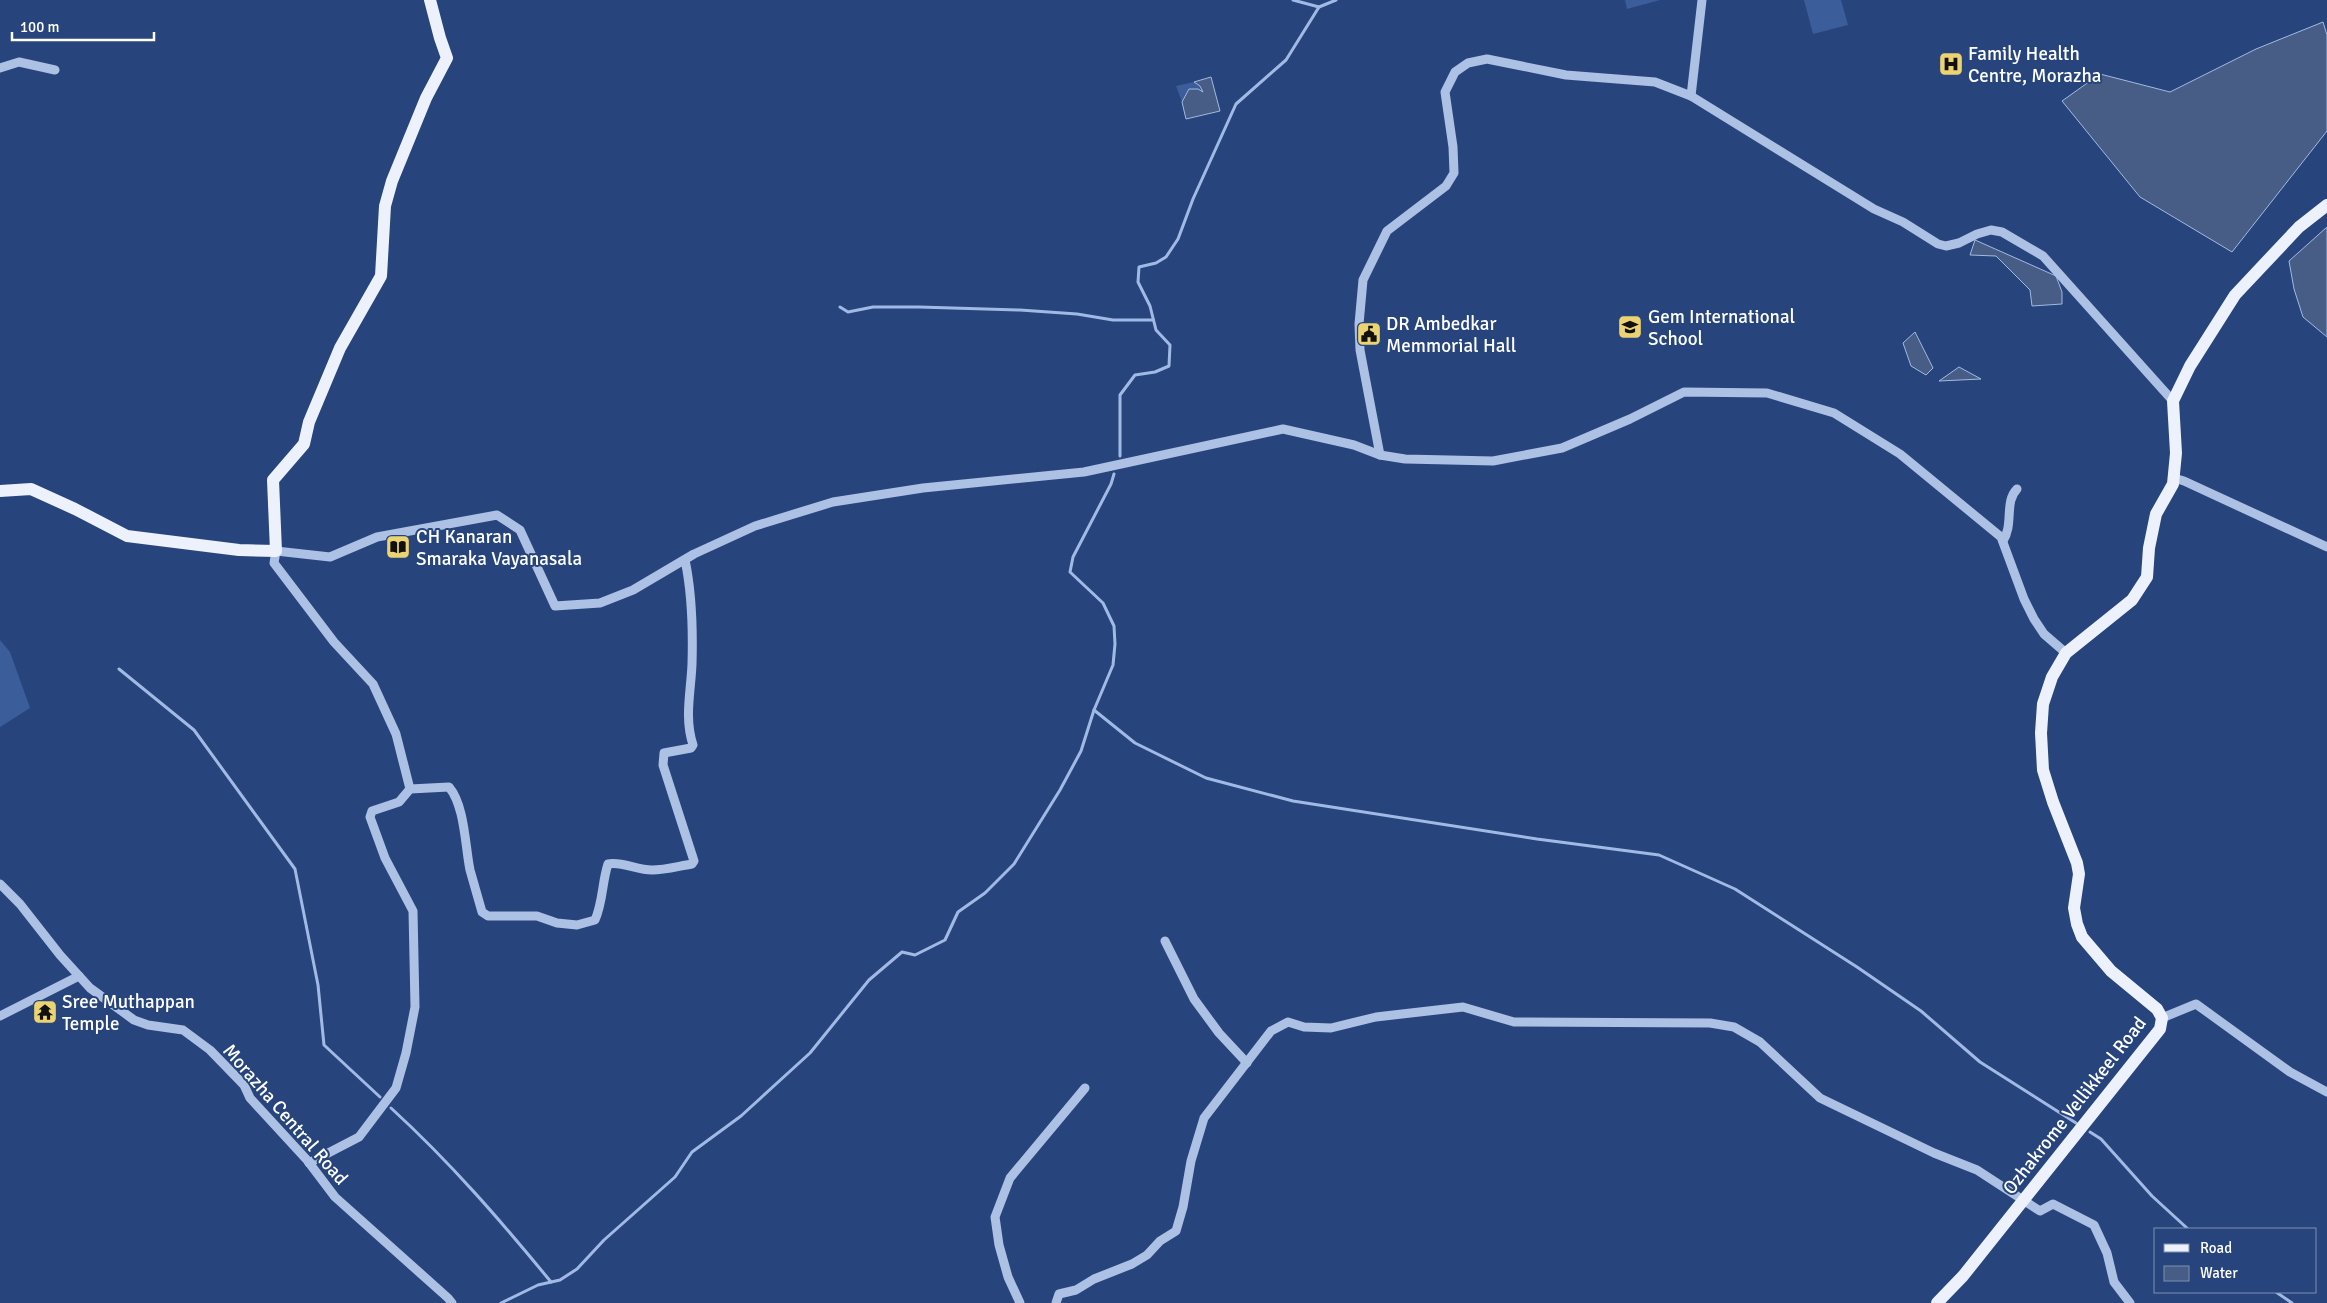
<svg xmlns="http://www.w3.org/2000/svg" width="2327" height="1303" viewBox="0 0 2327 1303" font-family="Signika,sans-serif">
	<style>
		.green { fill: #3b5d99 }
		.water { fill: #475d85; stroke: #a1bae5 }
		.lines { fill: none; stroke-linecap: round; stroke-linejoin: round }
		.stream { stroke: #a1bae5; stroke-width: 3 }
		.minor { stroke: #acc1e4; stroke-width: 9 }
		.major { stroke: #ecf1fc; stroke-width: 12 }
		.labels { text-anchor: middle; stroke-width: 4; stroke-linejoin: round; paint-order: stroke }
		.poi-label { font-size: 19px; fill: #fff; stroke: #27457c; text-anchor: start }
		.street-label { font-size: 19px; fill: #fff; stroke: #27457c }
	</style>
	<rect width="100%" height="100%" fill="#27457c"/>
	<g class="green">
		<polygon points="1625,0 1660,0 1627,9"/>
		<polygon points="1804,0 1841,0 1848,25 1813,34"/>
		<polygon points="1194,82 1200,86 1204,93 1189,90 1182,102 1176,86"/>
		<polygon points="0,640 10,652 30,708 0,727"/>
	</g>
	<g class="water">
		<polygon points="2323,22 2327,35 2327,131 2232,252 2140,197 2062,101 2100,74 2170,92 2256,49"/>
		<polygon points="1211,77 1220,111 1186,119 1182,102 1189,89 1198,89 1203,92 1200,86 1194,82"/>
		<polygon points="2327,227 2327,337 2303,317 2294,289 2289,261"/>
		<polygon points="1975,240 2056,276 2062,292 2062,304 2032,306 2030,290 1996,256 1970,255"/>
		<polygon points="1915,332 1933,368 1926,375 1911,366 1903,343"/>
		<polygon points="1959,367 1981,379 1939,381"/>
	</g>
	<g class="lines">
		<g class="stream">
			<polyline points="1293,0 1319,7"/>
			<polyline points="840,307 848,312 873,307 919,307 1020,310 1077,314 1113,320 1153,320"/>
			<polyline points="1120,456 1120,395 1135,375 1155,372 1169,366 1170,345 1156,330 1150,306 1138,282 1139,267 1156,263 1166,257 1178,239 1193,199 1236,104 1286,60 1319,7 1336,0"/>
			<polyline points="119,669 194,730 295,869 318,985 324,1045 380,1097"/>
			<polyline points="1094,710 1135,743 1206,778 1293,801 1537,839 1659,855 1735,889 1857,967 1921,1011 1980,1062 2076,1123"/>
			<path d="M391,1108c59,54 110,113 160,174"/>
			<polyline points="2090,1132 2101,1139 2152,1196 2188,1229"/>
			<polyline points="2276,1292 2292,1303"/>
			<polyline points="501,1303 538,1285 560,1280 577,1269 604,1240 675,1177 692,1152 741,1116 810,1053 869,980 902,952 915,955 945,940 958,912 985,893 1014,864 1060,790 1081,751 1094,710 1113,665 1115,644 1114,626 1103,603 1070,572 1073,557 1111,484 1114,474"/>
		</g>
		<g class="minor">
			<polyline points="0,68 19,62 55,70"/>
			<polyline points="1691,96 1702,0"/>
			<polyline points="1380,455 1360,350 1359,324 1363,280 1387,231 1446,186 1454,173 1453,147 1445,92 1455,72 1468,63 1487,59 1566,75 1655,82 1691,96 1874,209 1903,222 1938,244 1946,246 1959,243 1977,234 1991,230 2002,232 2043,256 2173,401"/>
			<polyline points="2174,478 2184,481 2327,547"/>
			<path d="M2003,541c11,-17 1,-39 14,-52"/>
			<path d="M410,789l39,-2c16,19 16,59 21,83 4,14 8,28 12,42l6,4h49l20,7 20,2 18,-5c8,-18 7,-38 13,-56 13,-3 29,6 44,6 13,0 27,-4 40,-6l2,-3 -31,-96 1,-12 27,-5 2,-3c-9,-27 -2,-54 -1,-81 1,-35 0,-71 -7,-104"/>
			<polyline points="0,884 20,904 60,955 90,988 134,1020 148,1025 183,1030 210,1050 244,1085 250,1098 307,1160 335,1197 448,1298 452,1303"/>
			<polyline points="1165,941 1194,999 1219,1033 1247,1063"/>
			<polyline points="0,1016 79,976"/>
			<polyline points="2162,1018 2196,1004 2290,1072 2327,1092"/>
			<polyline points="309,1163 359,1137 396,1088 406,1053 415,1007 413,911 385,858 370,817 372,811 399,802 410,789 396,734 373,684 334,642 274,563 276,551 330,557 377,537 497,515 520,530 555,606 600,603 633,590 694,554 755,526 833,502 923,488 1084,472 1283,429 1354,445 1380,455 1405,459 1493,461 1562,448 1630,419 1684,392 1767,393 1834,413 1900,454 2001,537 2024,599 2034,619 2044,634 2066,653"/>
			<polyline points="1020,1303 1008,1277 999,1245 995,1217 1010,1178 1085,1088"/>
			<polyline points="1056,1303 1059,1294 1076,1290 1094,1279 1132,1264 1147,1255 1160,1241 1176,1231 1183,1207 1191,1161 1204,1118 1271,1031 1288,1022 1304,1027 1331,1028 1376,1017 1463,1007 1514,1022 1710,1023 1734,1027 1760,1042 1820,1098 1934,1153 1977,1170 2040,1211 2053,1204 2094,1225 2107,1253 2114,1282 2130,1303"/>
		</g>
		<g class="major">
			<polyline points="0,491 31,489 75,509 127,536 239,550 276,551 273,480 304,444 309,422 340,348 381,276 385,206 392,181 426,98 447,58 440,38 430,0"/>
			<polyline points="1937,1303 1963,1276 2160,1029 2162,1018 2157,1009 2111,971 2082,937 2077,924 2074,908 2079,874 2077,863 2053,802 2043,770 2041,733 2043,704 2052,677 2066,653 2132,600 2147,577 2149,548 2156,514 2173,484 2176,453 2173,401 2190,366 2235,295 2299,227 2327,205"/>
		</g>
	</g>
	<defs>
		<symbol id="hospital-square" viewBox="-11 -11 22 22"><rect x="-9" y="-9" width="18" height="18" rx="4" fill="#ecd372" stroke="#27457c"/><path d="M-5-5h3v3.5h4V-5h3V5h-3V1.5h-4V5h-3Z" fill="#111"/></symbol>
		<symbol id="school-square" viewBox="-11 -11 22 22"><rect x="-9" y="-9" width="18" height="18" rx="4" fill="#ecd372" stroke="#27457c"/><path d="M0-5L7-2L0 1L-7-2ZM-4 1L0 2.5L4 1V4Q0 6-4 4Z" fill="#111"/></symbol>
		<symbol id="civic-square" viewBox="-11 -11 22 22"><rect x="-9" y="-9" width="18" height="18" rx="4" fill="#ecd372" stroke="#27457c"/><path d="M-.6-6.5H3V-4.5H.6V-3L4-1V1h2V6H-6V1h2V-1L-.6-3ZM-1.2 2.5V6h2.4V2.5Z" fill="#111"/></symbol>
		<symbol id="library-square" viewBox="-11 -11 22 22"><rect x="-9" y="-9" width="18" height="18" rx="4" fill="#ecd372" stroke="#27457c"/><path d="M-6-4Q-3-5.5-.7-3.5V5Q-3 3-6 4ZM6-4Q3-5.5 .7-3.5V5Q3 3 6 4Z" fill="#111"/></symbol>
		<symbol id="temple-square" viewBox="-11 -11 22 22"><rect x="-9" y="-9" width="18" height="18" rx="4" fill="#ecd372" stroke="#27457c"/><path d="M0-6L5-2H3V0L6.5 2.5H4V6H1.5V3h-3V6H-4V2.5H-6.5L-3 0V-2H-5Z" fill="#111"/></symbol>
	</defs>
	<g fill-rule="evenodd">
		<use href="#hospital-square" x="1937" y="50" width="28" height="28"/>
		<use href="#school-square" x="1616" y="313" width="28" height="28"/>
		<use href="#civic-square" x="1355" y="320" width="28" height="28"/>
		<use href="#library-square" x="384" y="533" width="28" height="28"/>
		<use href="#temple-square" x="31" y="998" width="28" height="28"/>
	</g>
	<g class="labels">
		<g class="poi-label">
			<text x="1968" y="60">Family Health<tspan x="1968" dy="22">Centre, Morazha</tspan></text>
			<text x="1648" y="323">Gem International<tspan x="1648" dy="22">School</tspan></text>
			<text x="1386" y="330">DR Ambedkar<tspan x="1386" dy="22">Memmorial Hall</tspan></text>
			<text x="416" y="543">CH Kanaran<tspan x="416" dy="22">Smaraka Vayanasala</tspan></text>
			<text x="62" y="1008">Sree Muthappan<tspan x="62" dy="22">Temple</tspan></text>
		</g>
		<g class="street-label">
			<text transform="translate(2074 1105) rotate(-52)" y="7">Ozhakrome Vellikkeel Road</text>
			<text transform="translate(286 1114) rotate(49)" y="7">Morazha Central Road</text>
		</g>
	</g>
	<rect x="2154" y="1228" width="162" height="65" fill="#27457c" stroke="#7d8fb0"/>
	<rect x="2164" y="1244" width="25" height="8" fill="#ecf1fc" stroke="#7d8fb0"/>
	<text x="2200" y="1253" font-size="15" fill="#ffffff">Road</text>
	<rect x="2164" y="1266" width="25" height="15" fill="#475d85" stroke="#7d8fb0"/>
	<text x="2200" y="1278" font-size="15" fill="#ffffff">Water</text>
	<path d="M12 32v8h142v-8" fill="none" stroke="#ffffff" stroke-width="2.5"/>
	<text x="20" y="32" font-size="15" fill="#ffffff" stroke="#27457c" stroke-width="4" paint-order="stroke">100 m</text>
</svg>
